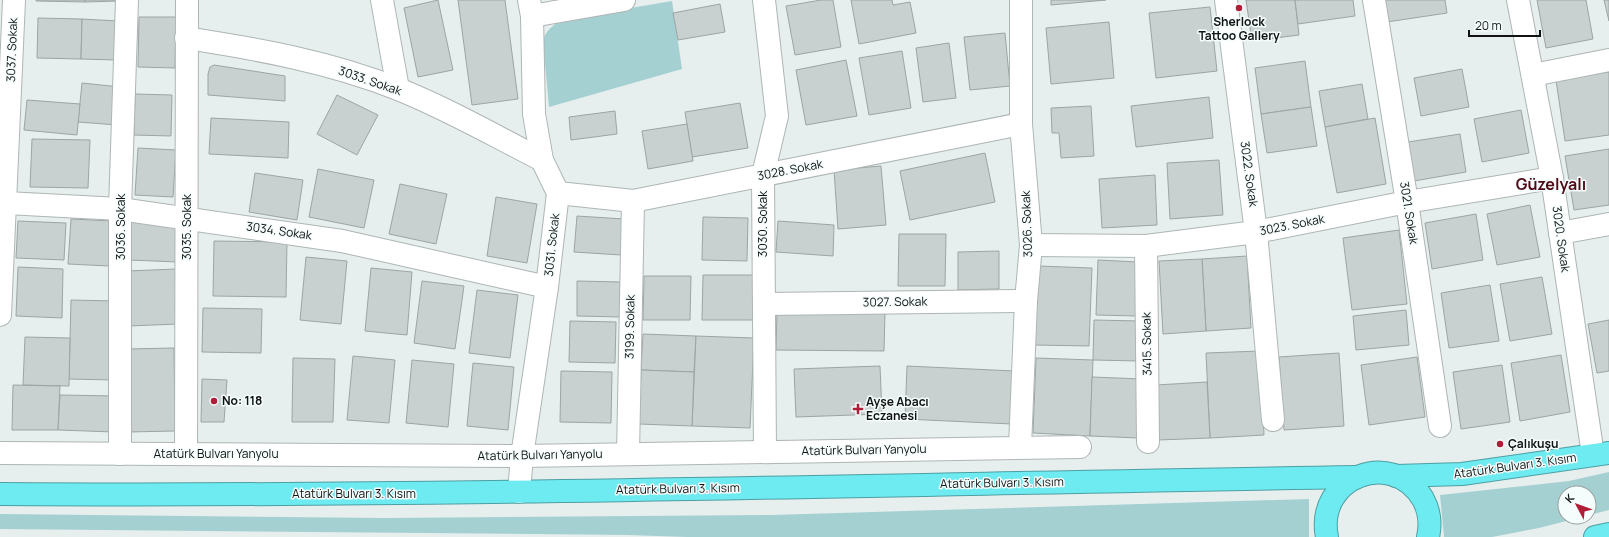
<svg xmlns="http://www.w3.org/2000/svg" width="1609" height="537" viewBox="0 0 1609 537" font-family="Manrope,sans-serif">
	<style>
		.green { fill: #a5d0d2 }
		.building { fill: #c9d0d0; stroke: #9da4a4 }
		.lines { fill: none; stroke-linecap: round; stroke-linejoin: round }
		.minor-casing { stroke: #aeb5b5; stroke-width: 24 }
		.highway-casing { stroke: #4d9fa3; stroke-width: 24 }
		.minor { stroke: #fff; stroke-width: 22 }
		.highway { stroke: #6debf0; stroke-width: 22 }
		.poi-dot { fill: #b01d36; stroke: #f4fcfc; stroke-width: 1.5 }
		.labels { text-anchor: middle; stroke-width: 3; stroke-linejoin: round; paint-order: stroke }
		.poi-label { font-size: 12px; font-weight: bold; fill: #111313; stroke: #f4fcfc; text-anchor: start }
		.street-label { font-size: 12px; fill: #111313; stroke: #f4fcfc }
		.district-label { font-size: 16px; font-weight: bold; fill: #500a15; stroke: #f4fcfc }
	</style>
	<rect width="100%" height="100%" fill="#e7eeee"/>
	<g class="green">
		<path d="M672,1l10,68 -133,38 -6,-66c2,-10 10,-15 17,-21z"/>
		<polygon points="1609,472 1609,510 1589,515 1589,493 1565,493 1565,517 1582,517 1539,528 1492,537 1444,537 1440,495 1569,481"/>
		<polygon points="1309,499 1309,537 687,537 628,535 0,529 0,514 385,518 772,515"/>
	</g>
	<g class="building">
		<polygon points="36,0 85,0 85,2 36,1"/>
		<polygon points="85,0 118,0 118,1 85,2"/>
		<polygon points="438,0 453,70 418,77 404,8"/>
		<polygon points="458,0 505,0 518,99 472,105"/>
		<polygon points="821,0 833,0 841,47 795,55 786,6"/>
		<polygon points="851,0 892,0 893,5 910,2 916,33 859,44"/>
		<polygon points="1051,0 1106,0 1051,5"/>
		<polygon points="1246,0 1295,0 1299,35 1252,41"/>
		<polygon points="1295,0 1353,0 1355,16 1298,24"/>
		<polygon points="1384,0 1445,0 1447,13 1387,22"/>
		<polygon points="1537,0 1586,0 1593,39 1546,48"/>
		<polygon points="1604,0 1609,0 1609,21"/>
		<polygon points="720,4 725,32 678,40 673,13"/>
		<polygon points="1210,7 1217,71 1156,78 1149,13"/>
		<polygon points="139,17 176,17 175,68 138,67"/>
		<polygon points="38,18 82,19 81,59 37,58"/>
		<polygon points="82,19 118,21 116,60 81,59"/>
		<polygon points="1109,22 1114,78 1051,84 1046,28"/>
		<polygon points="1005,33 1010,86 970,90 964,37"/>
		<polygon points="949,43 956,98 923,102 916,48"/>
		<polygon points="902,51 911,108 869,115 859,58"/>
		<polygon points="846,60 857,116 806,125 796,70"/>
		<polygon points="1305,61 1311,107 1261,114 1255,68"/>
		<polygon points="214,65 285,76 285,101 208,95 208,74 210,67"/>
		<polygon points="1462,69 1469,107 1421,116 1414,78"/>
		<polygon points="1609,72 1609,135 1565,141 1556,80"/>
		<polygon points="82,83 120,87 117,125 78,122"/>
		<polygon points="1362,84 1368,119 1325,127 1319,91"/>
		<polygon points="135,94 172,95 171,136 134,135"/>
		<polygon points="337,95 378,115 357,155 317,134"/>
		<polygon points="1209,97 1213,138 1136,147 1131,106"/>
		<polygon points="27,100 80,104 77,135 24,130"/>
		<polygon points="740,103 748,148 692,157 685,112"/>
		<polygon points="1091,106 1094,156 1061,158 1059,133 1052,133 1051,108"/>
		<polygon points="1311,107 1317,146 1267,153 1261,114"/>
		<polygon points="1521,110 1529,153 1482,162 1474,119"/>
		<polygon points="615,111 617,134 571,140 569,117"/>
		<polygon points="211,118 289,122 288,158 209,154"/>
		<polygon points="1375,118 1386,184 1337,193 1325,127"/>
		<polygon points="687,124 693,161 648,169 642,131"/>
		<polygon points="1460,134 1466,172 1414,181 1408,142"/>
		<polygon points="32,139 90,140 88,188 30,187"/>
		<polygon points="138,148 176,150 173,197 135,195"/>
		<polygon points="1609,149 1609,205 1574,210 1565,156"/>
		<polygon points="985,153 995,202 910,220 900,171"/>
		<polygon points="1219,160 1223,215 1170,219 1167,163"/>
		<polygon points="881,166 886,225 838,229 834,170"/>
		<polygon points="318,169 374,180 364,228 309,217"/>
		<polygon points="255,173 303,180 297,220 249,212"/>
		<polygon points="1155,175 1157,225 1102,228 1099,179"/>
		<polygon points="400,184 447,194 436,244 389,234"/>
		<polygon points="496,197 537,204 527,263 487,256"/>
		<polygon points="1530,205 1540,257 1497,265 1487,214"/>
		<polygon points="1476,214 1483,260 1432,269 1425,223"/>
		<polygon points="577,216 624,219 621,255 574,252"/>
		<polygon points="703,217 748,218 747,261 702,260"/>
		<polygon points="71,219 112,221 109,266 68,264"/>
		<polygon points="18,221 66,223 64,260 16,258"/>
		<polygon points="778,221 834,225 833,256 776,252"/>
		<polygon points="130,222 179,224 178,262 129,260"/>
		<polygon points="1399,230 1407,304 1352,310 1343,238"/>
		<polygon points="899,234 946,234 945,286 898,286"/>
		<polygon points="214,241 287,242 286,297 213,296"/>
		<polygon points="999,251 999,289 958,290 958,252"/>
		<polygon points="1247,256 1251,328 1206,331 1202,259"/>
		<polygon points="306,257 347,261 341,324 300,320"/>
		<polygon points="1202,259 1206,331 1163,334 1159,261"/>
		<polygon points="1098,260 1138,262 1136,316 1096,315"/>
		<polygon points="1038,266 1092,268 1089,346 1035,345"/>
		<polygon points="18,267 63,269 62,318 16,316"/>
		<polygon points="371,268 412,272 407,335 365,331"/>
		<polygon points="176,269 178,324 129,326 127,271"/>
		<polygon points="703,275 754,275 754,320 702,320"/>
		<polygon points="644,276 691,276 690,320 643,320"/>
		<polygon points="1542,277 1552,334 1510,341 1500,284"/>
		<polygon points="422,281 464,286 455,349 414,343"/>
		<polygon points="577,281 622,282 621,317 577,316"/>
		<polygon points="1490,285 1499,341 1449,348 1441,293"/>
		<polygon points="477,290 518,295 510,358 469,353"/>
		<polygon points="71,300 115,301 113,380 69,379"/>
		<polygon points="203,308 262,309 261,353 202,352"/>
		<polygon points="1406,310 1409,345 1356,350 1353,316"/>
		<polygon points="777,311 885,313 884,351 776,350"/>
		<polygon points="1094,320 1140,321 1139,361 1093,360"/>
		<polygon points="1609,320 1609,371 1597,373 1588,324"/>
		<polygon points="570,321 616,322 615,363 569,362"/>
		<polygon points="643,334 696,336 694,372 641,370"/>
		<polygon points="696,336 754,338 750,428 692,426"/>
		<polygon points="25,337 70,338 69,386 23,385"/>
		<polygon points="174,348 175,431 128,432 126,349"/>
		<polygon points="1260,351 1264,435 1210,438 1206,353"/>
		<polygon points="1339,353 1344,426 1284,430 1279,357"/>
		<polygon points="1561,355 1570,412 1520,421 1511,363"/>
		<polygon points="353,356 395,360 389,423 347,420"/>
		<polygon points="1417,357 1425,417 1369,425 1361,365"/>
		<polygon points="293,358 335,359 333,422 292,422"/>
		<polygon points="1036,358 1093,360 1090,436 1033,433"/>
		<polygon points="412,360 454,364 448,427 406,423"/>
		<polygon points="473,363 514,367 508,430 467,426"/>
		<polygon points="1502,365 1510,422 1461,429 1453,372"/>
		<polygon points="880,366 882,414 796,417 794,369"/>
		<polygon points="907,366 1014,371 1012,424 905,419"/>
		<polygon points="641,370 694,372 692,426 639,424"/>
		<polygon points="561,371 612,372 611,423 560,422"/>
		<polygon points="1092,377 1142,379 1139,438 1090,436"/>
		<polygon points="202,379 227,380 224,422 201,422"/>
		<polygon points="1207,382 1210,438 1158,440 1156,385"/>
		<polygon points="13,385 60,386 58,430 12,430"/>
		<polygon points="60,395 115,396 114,432 58,430"/>
	</g>
	<g class="lines">
		<defs>
			<g id="minor">
				<polyline points="382,0 398,89"/>
				<polyline points="764,0 777,116 763,175 765,452"/>
				<polyline points="1226,0 1256,232 1273,420"/>
				<polyline points="1374,0 1407,202 1440,426"/>
				<polyline points="1518,0 1552,178 1593,455"/>
				<polyline points="532,16 624,0"/>
				<path d="M186,38c72,11 144,24 212,51 50,20 97,47 144,71"/>
				<polyline points="1533,75 1609,60"/>
				<polyline points="558,193 633,201 1021,124"/>
				<polyline points="6,203 120,209 342,241 547,287"/>
				<polyline points="1560,233 1609,224"/>
				<polyline points="1031,245 1146,246 1256,232 1407,202 1552,178"/>
				<polyline points="1146,246 1148,442"/>
				<polyline points="764,304 1026,301"/>
				<polyline points="0,315 14,0"/>
				<polyline points="1020,447 1026,301 1031,245 1021,124 1021,0"/>
				<polyline points="0,453 522,456 1080,447"/>
				<polyline points="120,454 120,209 127,0"/>
				<polyline points="186,454 187,0"/>
				<polyline points="628,454 633,201"/>
				<polyline points="519,492 522,456 547,287 558,193 542,160 534,114 532,16 529,0"/>
			</g>
			<g id="highway">
				<polyline points="1396,476 1462,474 1609,453"/>
				<path d="M0,494c452,3 904,-10 1357,-17"/>
				<path d="M1327,537c-12,-59 65,-90 96,-38 6,11 8,25 5,38"/>
				<polyline points="1595,537 1609,534"/>
			</g>
		</defs>
		<use href="#minor" class="minor-casing"/>
		<use href="#highway" class="highway-casing"/>
		<use href="#minor" class="minor"/>
		<use href="#highway" class="highway"/>
	</g>
	<g class="poi-dot">
		<circle cx="1239" cy="8" r="4"/>
		<circle cx="214" cy="401" r="4"/>
		<path d="M856 403h4v4h4v4h-4v4h-4v-4h-4v-4h4z"/>
		<circle cx="1500" cy="444" r="4"/>
	</g>
	<g class="labels">
		<g class="poi-label">
			<text x="1239" y="26" text-anchor="middle">Sherlock<tspan x="1239" dy="14">Tattoo Gallery</tspan></text>
			<text x="222" y="405">No: 118</text>
			<text x="866" y="406">Ayşe Abacı<tspan x="866" dy="14">Eczanesi</tspan></text>
			<text x="1508" y="448">Çalıkuşu</text>
		</g>
		<g class="street-label">
			<text transform="translate(12 50) rotate(-88)" y="4">3037. Sokak</text>
			<text transform="translate(370 81) rotate(19)" y="4">3033. Sokak</text>
			<text transform="translate(790 170) rotate(-11)" y="4">3028. Sokak</text>
			<text transform="translate(1249 174) rotate(82)" y="4">3022. Sokak</text>
			<text transform="translate(1409 213) rotate(81)" y="4">3021. Sokak</text>
			<text transform="translate(763 224) rotate(-90)" y="4">3030. Sokak</text>
			<text transform="translate(1027 224) rotate(-92)" y="4">3026. Sokak</text>
			<text transform="translate(1292 225) rotate(-11)" y="4">3023. Sokak</text>
			<text transform="translate(121 227) rotate(-90)" y="4">3036. Sokak</text>
			<text transform="translate(187 227) rotate(-90)" y="4">3035. Sokak</text>
			<text transform="translate(279 231) rotate(8)" y="4">3034. Sokak</text>
			<text transform="translate(1561 239) rotate(82)" y="4">3020. Sokak</text>
			<text transform="translate(552 245) rotate(-84)" y="4">3031. Sokak</text>
			<text transform="translate(895 302) rotate(-1)" y="4">3027. Sokak</text>
			<text transform="translate(630 327) rotate(-89)" y="4">3199. Sokak</text>
			<text transform="translate(1147 344) rotate(-91)" y="4">3415. Sokak</text>
			<text transform="translate(864 450) rotate(-1)" y="4">Atatürk Bulvarı Yanyolu</text>
			<text x="216" y="458">Atatürk Bulvarı Yanyolu</text>
			<text transform="translate(540 455) rotate(-1)" y="4">Atatürk Bulvarı Yanyolu</text>
			<text transform="translate(1515 466) rotate(-8)" y="4">Atatürk Bulvarı 3. Kısım</text>
			<text transform="translate(1002 483) rotate(-1)" y="4">Atatürk Bulvarı 3. Kısım</text>
			<text transform="translate(678 489) rotate(-1)" y="4">Atatürk Bulvarı 3. Kısım</text>
			<text x="354" y="498">Atatürk Bulvarı 3. Kısım</text>
		</g>
		<g class="district-label">
			<text x="1551" y="190">Güzelyalı</text>
		</g>
	</g>
	<g transform="translate(1577 505) rotate(311)"><circle r="19" fill="#f4fcfc" stroke="#999f9f"/>
	<path d="M0-3L7 15L0 10L-7 15Z" fill="#b01d36"/>
	<text y="-6" font-size="11" font-weight="bold" text-anchor="middle" fill="#111313">K</text>
	</g>
	<path d="M1469 30v6h71v-6" fill="none" stroke="#111313" stroke-width="2"/>
	<text x="1475" y="30" font-size="12" fill="#111313" stroke="#f4fcfc" stroke-width="3" paint-order="stroke">20 m</text>
</svg>
